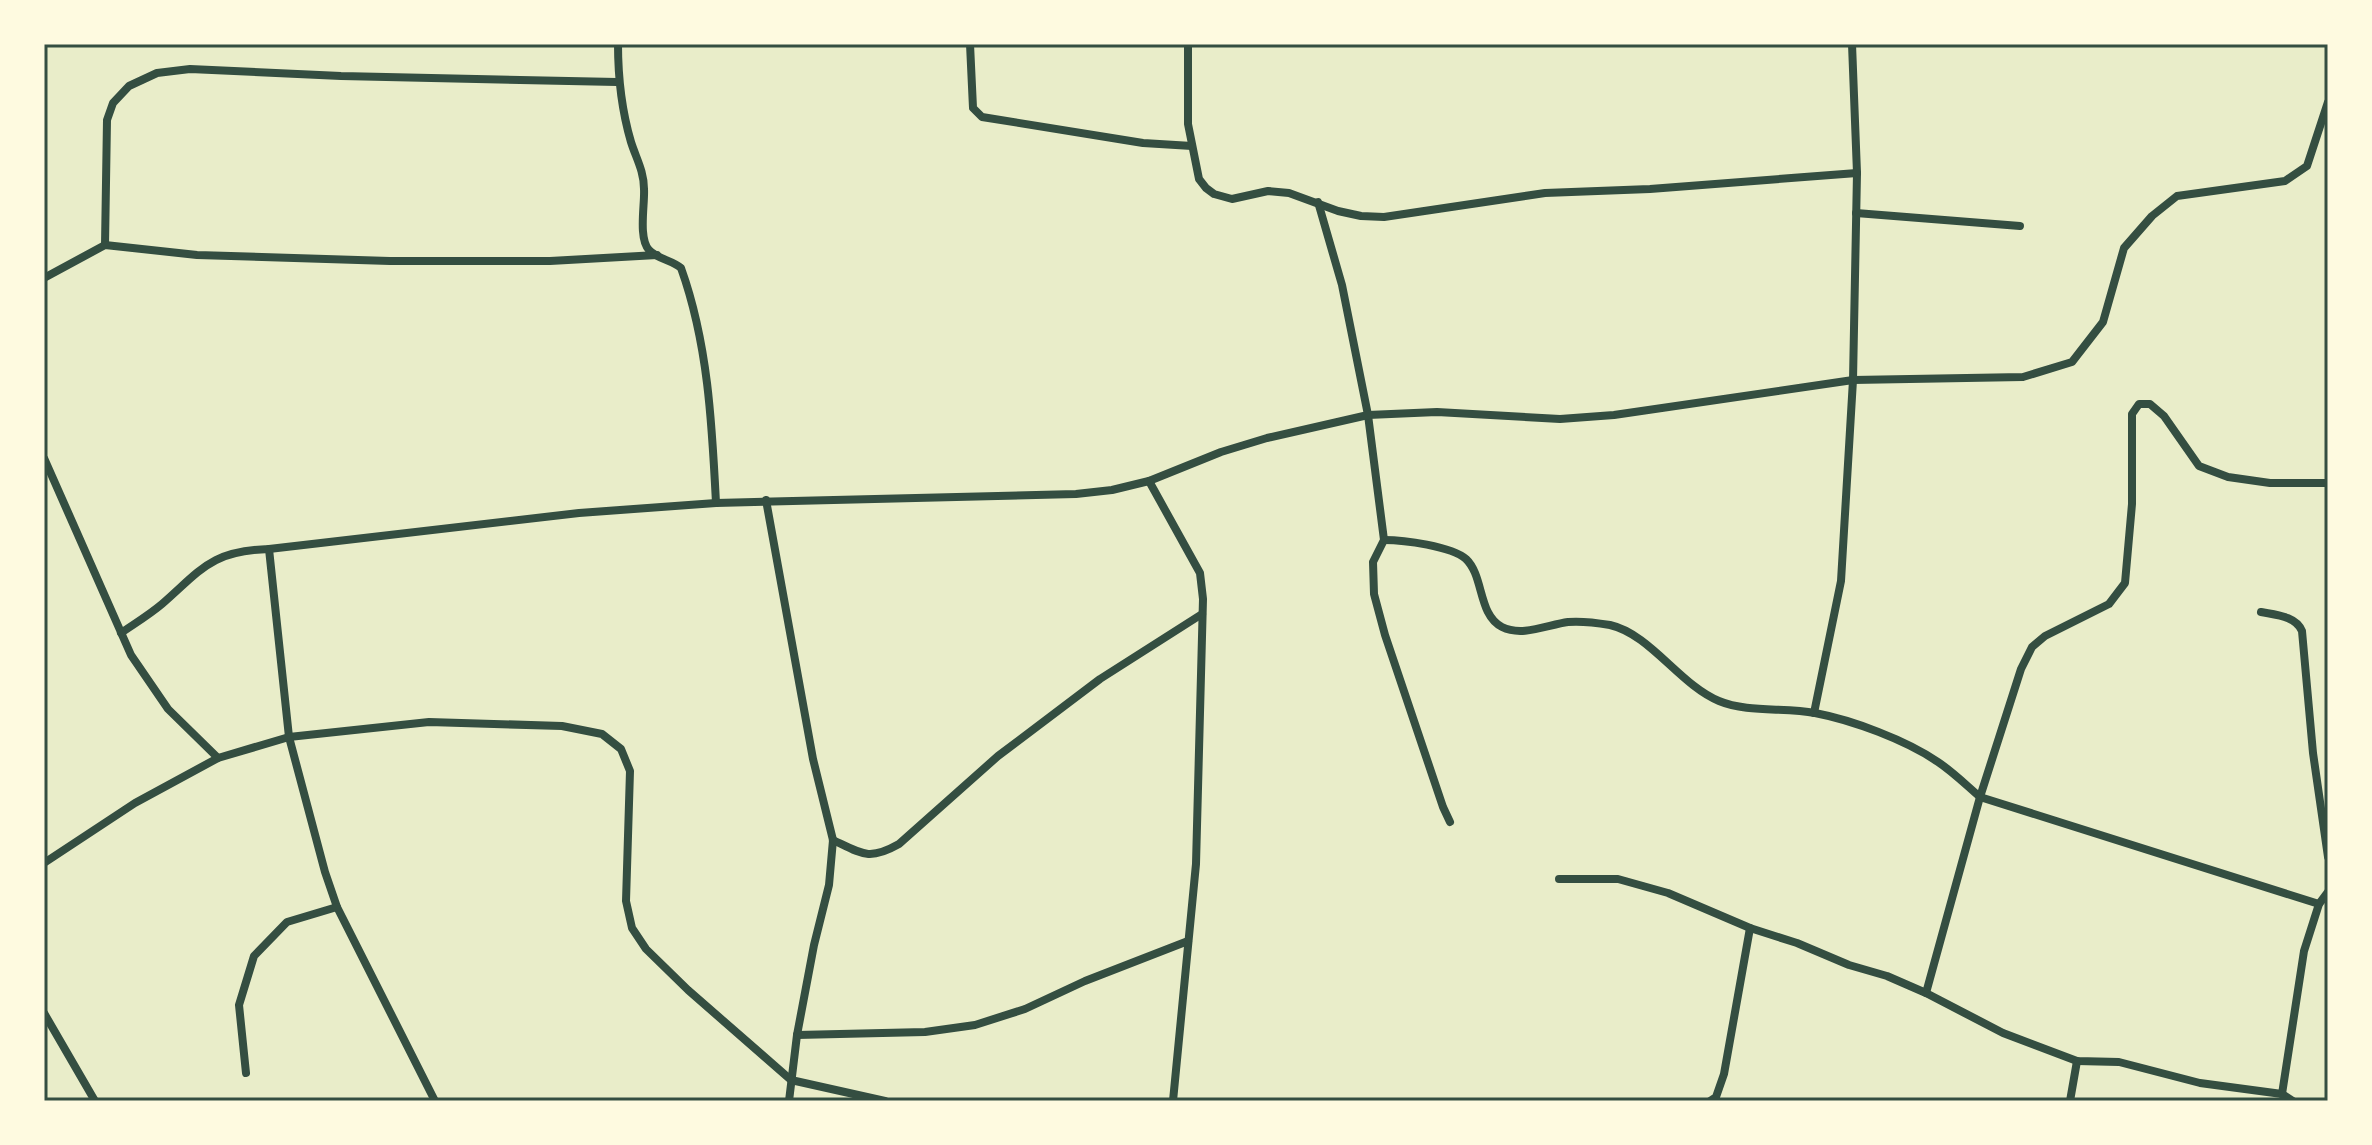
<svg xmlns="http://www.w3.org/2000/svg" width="2372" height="1145" viewBox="0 0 2372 1145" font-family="'Asap Condensed',sans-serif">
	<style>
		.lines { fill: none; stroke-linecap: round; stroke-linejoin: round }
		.minor { stroke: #344e41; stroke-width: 8 }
		.neatline { fill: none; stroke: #344e41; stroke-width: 3 }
	</style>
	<rect width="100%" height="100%" fill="#e9edc9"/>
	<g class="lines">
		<g class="minor">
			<path d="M618,44c0,35 3,64 13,98 5,16 13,29 13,47 1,15 -6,49 5,61 8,9 23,10 32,18 27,75 31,156 35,235"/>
			<polyline points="970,44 973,108 982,117 1143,143 1192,146"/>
			<polyline points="1188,44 1188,124 1199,179 1206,188 1214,194 1232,199 1268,191 1289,193 1338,211 1361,216 1384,217 1545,193 1650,189 1857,173"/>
			<polyline points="1318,202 1342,285 1368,415 1384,540 1373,562 1374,594 1385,635 1443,807 1450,822"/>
			<polyline points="1856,213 2020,226"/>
			<polyline points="105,245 107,120 113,103 129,86 157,73 190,69 341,76 617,82"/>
			<polyline points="44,278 105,245 197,255 390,261 550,261 657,255"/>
			<polyline points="44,458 131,655 168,709 218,758"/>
			<polyline points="1149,481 1200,573 1203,599 1196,864 1173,1101"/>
			<polyline points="766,500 813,759 833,840 829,885 814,945 797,1035 789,1101"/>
			<path d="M1384,540c20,0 67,6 82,19 18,17 12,56 36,68 20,10 45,-2 66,-5 12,-1 30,1 42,3 40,9 70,60 109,76 29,12 65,6 96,12 37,7 91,27 123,49 15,10 28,23 42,35l339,107"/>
			<polyline points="269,549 289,737 325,872 337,907 435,1101"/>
			<path d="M2261,612c15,3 35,4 41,19l11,122 15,104"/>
			<path d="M121,633c13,-9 28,-18 41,-29 40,-35 49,-53 107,-55l310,-36 137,-10 360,-9 36,-4 37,-9 72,-29 46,-14 101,-23 69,-3 123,7 54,-4 239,-35 170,-3 49,-15 31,-40 21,-74 28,-32 25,-20 108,-15 22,-15 21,-64"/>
			<polyline points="1814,713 1841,581 1853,380 1857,173 1852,44"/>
			<path d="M833,840c29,14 36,21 66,4l99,-88 102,-77 102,-65"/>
			<polyline points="44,863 135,803 218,758 289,737 429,722 562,726 602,734 621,749 630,771 626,901 632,928 646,949 688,990 791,1080 885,1101"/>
			<polyline points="1559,879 1618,879 1668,893 1750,928 1797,943 1849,965 1887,976 1926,993 1980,797 2021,669 2032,647 2045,636 2109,604 2125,583 2132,504 2132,414 2139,404 2150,404 2164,416 2199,466 2228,477 2270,483 2328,483"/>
			<polyline points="1926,993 2003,1033 2077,1061 2119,1062 2200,1083 2282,1094 2293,1101"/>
			<polyline points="44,1013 95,1101"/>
			<polyline points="797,1035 925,1032 975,1025 1025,1009 1085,981 1188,941"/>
			<polyline points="246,1073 239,1005 254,956 287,922 337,907"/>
			<polyline points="2282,1094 2304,951 2319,904 2328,892"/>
			<polyline points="1710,1101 1716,1097 1724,1074 1750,928"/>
			<polyline points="2070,1101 2077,1061"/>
		</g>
	</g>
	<rect width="2372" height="1145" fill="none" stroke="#fefae0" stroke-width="92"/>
	<rect x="46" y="46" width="2280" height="1053" class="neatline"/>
</svg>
